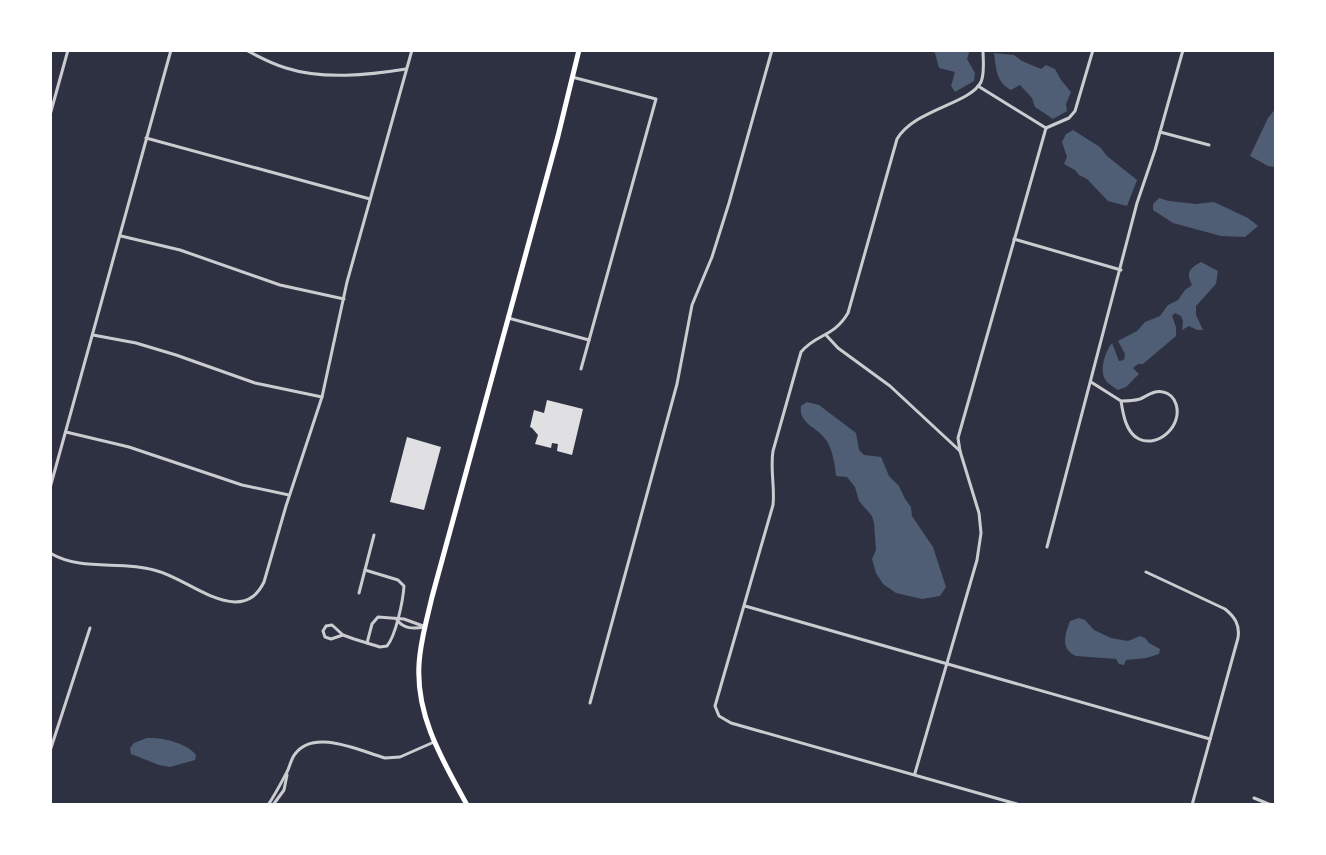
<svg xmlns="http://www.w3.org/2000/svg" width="1326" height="855" viewBox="0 0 1326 855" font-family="'Fira Sans Condensed',sans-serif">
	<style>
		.water { fill: #4f5d75 }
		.building { fill: #e0e0e3 }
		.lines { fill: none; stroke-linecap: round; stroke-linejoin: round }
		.minor { stroke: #caccd0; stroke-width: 3 }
		.secondary { stroke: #fff; stroke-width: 5 }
	</style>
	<rect width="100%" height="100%" fill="#2d3142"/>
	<g class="water">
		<polygon points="928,50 970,50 967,59 975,73 974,81 955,92 951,86 955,72 939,68 935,53"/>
		<path d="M994,53l20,2 8,6 19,8 5,-4 9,4 6,11 10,12 -5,12 1,7 -14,8 -18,-12 -3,-9 -12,-13 -9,5c-15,-8 -15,-22 -17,-37z"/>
		<polygon points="1276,108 1276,166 1274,167 1268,166 1250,156 1268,118"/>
		<polygon points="1073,130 1100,147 1107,156 1137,180 1127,206 1108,201 1087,179 1079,175 1075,170 1064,164 1067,157 1062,142 1066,134"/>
		<polygon points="1159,198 1169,201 1196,204 1214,202 1248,218 1258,226 1245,237 1221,236 1173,223 1153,210 1153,204"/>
		<path d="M1201,262l17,9 -2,13 -20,22v9l7,15h-6l-8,-4 -7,4 1,-9 -2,-5 -6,-3 -3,3 4,11v9l-33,28h-5l-5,4 6,6 -13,13 -8,3c-4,-3 -8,-5 -11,-8 -9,-10 -2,-30 5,-39l7,18 5,-1 1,-6 -7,-13 19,-10 8,-9 15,-6 8,-11 10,-5 7,-10 7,-5c-6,-13 -3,-16 9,-23z"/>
		<path d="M807,402l12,3 37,28 3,17 5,5 17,2 8,19 10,10 6,13 6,8 1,9 21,31 13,40 -6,9 -18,3 -26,-6 -13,-9 -7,-11 -4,-14 4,-9 -2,-27 -2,-7 -13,-15 -4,-14 -8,-10 -11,-1c-1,-11 -3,-23 -8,-33 -8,-16 -30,-18 -27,-37z"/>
		<path d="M1079,618l6,2 9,10 17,8 17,3 12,-5 5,2 4,5 11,6 -1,5 -13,4 -20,2 -2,5 -5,-1 -3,-5 -40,-3c-16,-7 -11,-22 -6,-35z"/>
		<path d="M147,738c15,-1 40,5 49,17l-1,5 -25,7 -11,-2 -28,-11 -1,-6 4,-5z"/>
	</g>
	<g class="building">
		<polygon points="547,400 583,409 572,455 557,451 558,444 552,443 551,448 535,444 538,435 532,428 530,427 534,410 544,413"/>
		<polygon points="407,437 441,447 424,510 390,502"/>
	</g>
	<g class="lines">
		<g class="minor">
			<path d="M246,50c13,7 26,14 40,18 37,12 83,7 120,1"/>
			<path d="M983,50c0,9 2,23 -2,32 -11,22 -66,27 -84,57l-49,174c-15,25 -31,20 -47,39l-28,99c-3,18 2,36 0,54l-58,201 4,10 12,7 289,82"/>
			<polyline points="572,77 656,99 581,369"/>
			<polyline points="978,86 1046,128"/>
			<polyline points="50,115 68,50"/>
			<polyline points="1046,128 1069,118 1075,111 1093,50"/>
			<polyline points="1160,132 1209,145"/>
			<polyline points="146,138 370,199"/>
			<polyline points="121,236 180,250 280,285 344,299"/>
			<polyline points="1014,239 1121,270"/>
			<polyline points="508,318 589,340"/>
			<polyline points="93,335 136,343 176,355 255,383 322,397"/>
			<polyline points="826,335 838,348 890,386 960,451 979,513 981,533 977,560 915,773"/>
			<path d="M1091,382l30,19c2,13 5,32 18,38 19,9 44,-13 37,-35 -2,-6 -7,-11 -13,-12 -9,-2 -16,4 -23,7 -7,2 -12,2 -19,2"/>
			<polyline points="66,432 129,447 242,485 289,495"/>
			<polyline points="960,451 958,438 1046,128"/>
			<polyline points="50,488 171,50"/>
			<polyline points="1047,547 1137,203 1155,150 1183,50"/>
			<path d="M50,553c32,19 70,7 104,17 28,7 52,30 81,32 15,0 23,-8 29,-20l22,-76 36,-109 25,-115 65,-232"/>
			<path d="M1146,572l79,37c10,8 15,16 13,29l-46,167"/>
			<polyline points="359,593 374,535"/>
			<polyline points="745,606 1210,739"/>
			<path d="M397,620c7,9 16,9 28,7"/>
			<path d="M343,635l-12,4 -6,-2 -2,-6 3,-5 6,-1 11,10 11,4 26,8 7,-1c9,-11 16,-45 17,-60l-6,-6 -33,-10"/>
			<polyline points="367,643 372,624 378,617 404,619 423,626"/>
			<polyline points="590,703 677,384 692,305 712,257 729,203 772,50"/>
			<polyline points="50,751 90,628"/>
			<polyline points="1254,798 1271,805"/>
			<path d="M268,805c7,-10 13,-22 19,-33 3,-6 4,-13 8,-18 19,-26 65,-3 90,4l15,-1 34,-15"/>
			<polyline points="273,805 284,790 287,775"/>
		</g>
		<path class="secondary" d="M467,805c-24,-44 -51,-88 -48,-140 1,-23 8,-46 13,-68l126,-461 21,-86"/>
	</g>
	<rect width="1326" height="855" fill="none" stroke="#ffffff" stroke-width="104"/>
</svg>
